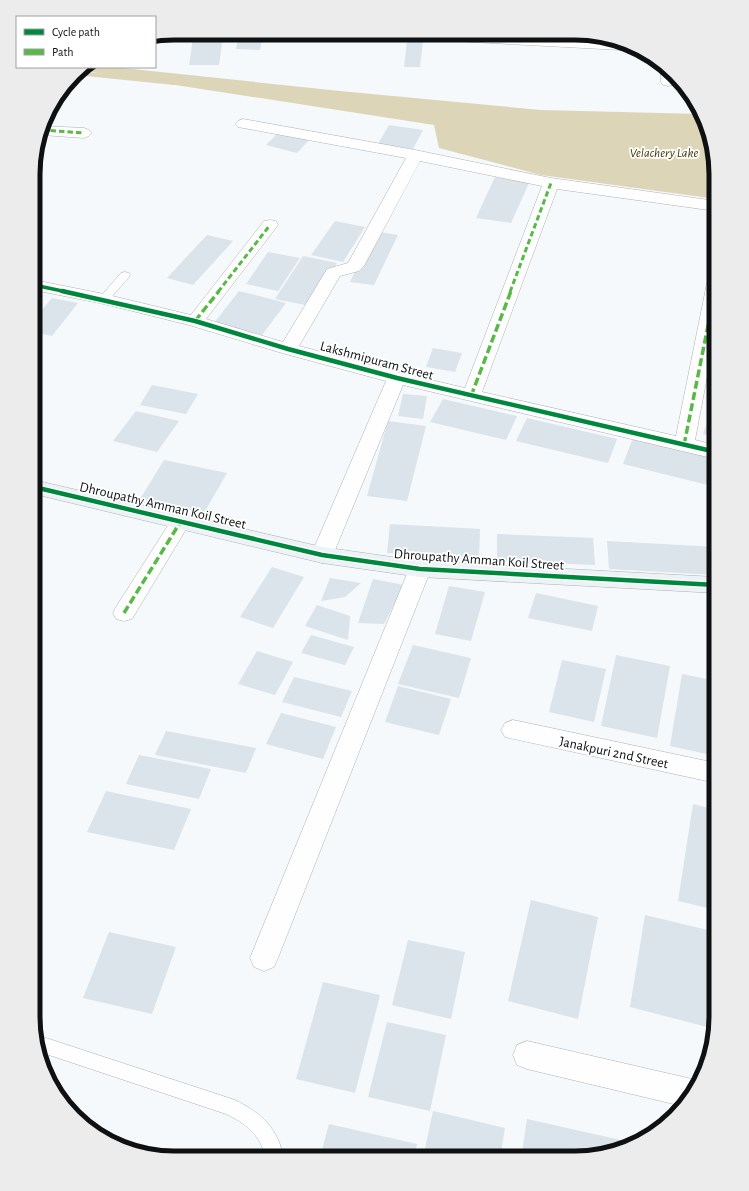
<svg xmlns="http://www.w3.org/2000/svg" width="749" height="1191" viewBox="0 0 749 1191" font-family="'Alegreya Sans',sans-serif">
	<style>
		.water { fill: #dcd5b8 }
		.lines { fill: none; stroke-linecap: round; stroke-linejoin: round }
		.stream { fill: #dcd5b8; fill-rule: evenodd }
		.building { fill: #dbe3eb }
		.lane-casing { stroke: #aeb1b3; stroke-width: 1 }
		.street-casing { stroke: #aeb1b3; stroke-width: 1 }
		.secondary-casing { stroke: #aeb1b3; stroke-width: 1 }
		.lane { fill: #fefeff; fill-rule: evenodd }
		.street { fill: #fefeff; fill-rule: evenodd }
		.secondary { fill: #ecf2f5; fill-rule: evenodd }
		.quiet-far1 { stroke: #58b947; stroke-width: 3; stroke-dasharray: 5.5 3; stroke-linecap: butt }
		.quiet { stroke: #58b947; stroke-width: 3.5; stroke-dasharray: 8 3.5; stroke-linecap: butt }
		.cycleway-far1-casing { stroke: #fff; stroke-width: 5 }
		.cycleway-casing { stroke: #fff; stroke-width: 7 }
		.cycleway-far1 { stroke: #00873e; stroke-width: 3.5 }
		.cycleway { stroke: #00873e; stroke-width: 4.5 }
		.labels { text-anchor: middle; stroke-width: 3.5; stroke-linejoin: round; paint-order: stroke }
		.far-water-label { font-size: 13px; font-style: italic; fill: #433500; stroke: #fff }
		.street-label { font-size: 14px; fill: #0e1012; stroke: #fff }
		.rim { fill: none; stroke: #0e1012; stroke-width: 5 }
	</style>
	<rect width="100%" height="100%" fill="#f5f9fc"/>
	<polygon class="water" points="83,67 113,67 340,91 541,110 701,114 705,120 716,174 716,199 541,175 439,148 434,125 79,70"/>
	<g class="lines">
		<polygon class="stream" points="78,71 174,81 177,83 174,85 76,75"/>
	</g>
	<g class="building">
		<polygon points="239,33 263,33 260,50 236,49"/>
		<polygon points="223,37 219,65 189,65 193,38"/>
		<polygon points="407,41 423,41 420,67 404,67"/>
		<polygon points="389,125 423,130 413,149 378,144"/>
		<polygon points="278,133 309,140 297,153 266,145"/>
		<polygon points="495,177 529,183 511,223 476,218"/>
		<polygon points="335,221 365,227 343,262 311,255"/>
		<polygon points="374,231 398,235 374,285 350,282"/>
		<polygon points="207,235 233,241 193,285 167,278"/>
		<polygon points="268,252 300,258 278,291 246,284"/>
		<polygon points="303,256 337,263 310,306 275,299"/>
		<polygon points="239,291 286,303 262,335 214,323"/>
		<polygon points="52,298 78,303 52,336 34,332 34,319"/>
		<polygon points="433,348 462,353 455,372 426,367"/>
		<polygon points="716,371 716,387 711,386"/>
		<polygon points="152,385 198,394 186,414 140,405"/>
		<polygon points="403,394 427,396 423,419 398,416"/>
		<polygon points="716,397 716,437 703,434"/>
		<polygon points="443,399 517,416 506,440 430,422"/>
		<polygon points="136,411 179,421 157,452 113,441"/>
		<polygon points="527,418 617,439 608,463 516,441"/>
		<polygon points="388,421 426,426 407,501 367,496"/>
		<polygon points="633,438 716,458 716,487 623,464"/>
		<polygon points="164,460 227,473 204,513 140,499"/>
		<polygon points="390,524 480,529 479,558 387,553"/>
		<polygon points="497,534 593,538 595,565 497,561"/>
		<polygon points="607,541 716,547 716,575 609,569"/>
		<polygon points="272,567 304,577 273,628 240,617"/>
		<polygon points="330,578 361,583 345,597 321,601"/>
		<polygon points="373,579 404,585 384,624 358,623"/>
		<polygon points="449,586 485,592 471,641 435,634"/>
		<polygon points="536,593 598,606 592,631 528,618"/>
		<polygon points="317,605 350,616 348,640 305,626"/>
		<polygon points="311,635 354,647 345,665 301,653"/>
		<polygon points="413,645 471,658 459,698 398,684"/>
		<polygon points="257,651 293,662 275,695 238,684"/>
		<polygon points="616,655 670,666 657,738 601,726"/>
		<polygon points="562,660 606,669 594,722 549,712"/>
		<polygon points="682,674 716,681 716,756 670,746"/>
		<polygon points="294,677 352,691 341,717 282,702"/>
		<polygon points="398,686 451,699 439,735 385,722"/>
		<polygon points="281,713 336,727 323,759 266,744"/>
		<polygon points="166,731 256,748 246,773 155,755"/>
		<polygon points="139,755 211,769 199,799 126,784"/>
		<polygon points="106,791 191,809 174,850 87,832"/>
		<polygon points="693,804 716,810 716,910 678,901"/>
		<polygon points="531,900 598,917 578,1019 508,1001"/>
		<polygon points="645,915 716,932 715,1029 630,1007"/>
		<polygon points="109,932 176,947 152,1014 83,998"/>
		<polygon points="408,940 465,952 451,1019 392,1005"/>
		<polygon points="323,982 380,995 355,1093 296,1079"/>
		<polygon points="387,1022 446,1035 430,1111 368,1097"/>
		<polygon points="433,1111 505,1128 500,1158 423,1158"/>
		<polygon points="527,1119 634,1143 629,1147 575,1158 521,1158"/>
		<polygon points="329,1124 417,1144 414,1158 320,1157"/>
	</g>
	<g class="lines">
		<defs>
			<g id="lane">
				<polygon points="125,272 129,273 130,275 129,277 108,301 100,301 99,299 100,297 121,273"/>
				<path d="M37,1035l198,65c25,12 44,29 48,57h-18c-4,-22 -20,-34 -39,-43l-186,-62z"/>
			</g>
			<g id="street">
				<polygon points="391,34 472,34 611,41 627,48 621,50 398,38 393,37"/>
				<polygon points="666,68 675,81 673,85 668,86 663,85 661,82 661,72"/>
				<path d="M243,119l172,31 136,28 165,23v10l-159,-22 -75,203 194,44 31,-153 3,-4 6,-1v51l-21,111 21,5v14l-313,-74 -70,170 -3,5 -8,3 -8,-3 -3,-5 75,-174 -104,-28 -93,-28 -85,-21 -70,-14v-10l70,14 87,21 73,-94 6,-1 6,1 2,4 -72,94 77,23 44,-73 21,-6 58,-105 -168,-31 -3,-3 3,-3zM420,161l122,25 -77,202 -68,-16 -98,-26 41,-70 19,-5 5,-5z"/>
				<polygon points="43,126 84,128 89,130 92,133 89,136 84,138 42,135 41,134"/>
				<polygon points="181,514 188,516 191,521 132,619 124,621 116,619 113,613 116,607 174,516"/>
				<polygon points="420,561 428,563 431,569 278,958 274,967 264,971 254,967 250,958 409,569 412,563"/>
				<polygon points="513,720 716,763 716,783 505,737 501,730 505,723"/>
				<polygon points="527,1041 692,1079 699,1082 687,1103 682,1106 527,1069 517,1065 513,1055 517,1045"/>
			</g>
			<polygon id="secondary" points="34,480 322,547 420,561 716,577 716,593 420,577 322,563 34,494"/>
		</defs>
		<use href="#lane" class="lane-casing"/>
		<use href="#street" class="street-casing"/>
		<use href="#secondary" class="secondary-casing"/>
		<use href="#lane" class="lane"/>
		<use href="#street" class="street"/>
		<use href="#secondary" class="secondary"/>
		<g class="quiet-far1">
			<polyline points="42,130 84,133"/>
			<polyline points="218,292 270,225"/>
			<polyline points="510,292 551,183"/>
			<polyline points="714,292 716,283"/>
		</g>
		<g class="quiet">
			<polyline points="195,321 219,291"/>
			<polyline points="471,396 511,291"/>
			<polyline points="684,445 715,291"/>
			<polyline points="124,613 181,521"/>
		</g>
		<defs>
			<polyline id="cycleway-far1" points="34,285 67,292"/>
			<g id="cycleway">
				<polyline points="62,291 195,321 288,349 397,378 716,452"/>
				<polyline points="34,487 322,555 420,569 716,585"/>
			</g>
		</defs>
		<use href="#cycleway-far1" class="cycleway-far1-casing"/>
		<use href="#cycleway" class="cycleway-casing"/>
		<use href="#cycleway-far1" class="cycleway-far1"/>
		<use href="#cycleway" class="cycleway"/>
	</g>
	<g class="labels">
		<g class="far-water-label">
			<text x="664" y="157">Velachery Lake</text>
		</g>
		<g class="street-label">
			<text transform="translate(377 360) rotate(15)" y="5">Lakshmipuram Street</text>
			<text transform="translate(163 505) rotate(13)" y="5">Dhroupathy Amman Koil Street</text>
			<text transform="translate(479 559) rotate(4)" y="5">Dhroupathy Amman Koil Street</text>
			<text transform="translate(614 752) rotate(12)" y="5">Janakpuri 2nd Street</text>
		</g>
	</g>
	<path d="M0 0H749V1191H0ZM174 40H575A134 134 0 0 1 709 174V1017A134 134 0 0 1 575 1151H174A134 134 0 0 1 40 1017V174A134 134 0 0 1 174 40Z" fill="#ececec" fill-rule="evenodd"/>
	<path class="rim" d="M174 40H575A134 134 0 0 1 709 174V1017A134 134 0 0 1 575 1151H174A134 134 0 0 1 40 1017V174A134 134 0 0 1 174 40Z"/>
	<rect x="16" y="16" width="140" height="52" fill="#ffffff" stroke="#9f9fa0"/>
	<rect x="24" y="29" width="20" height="6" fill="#00873e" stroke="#9f9fa0"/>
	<text x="52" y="36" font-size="12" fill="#0e1012">Cycle path</text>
	<rect x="24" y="49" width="20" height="6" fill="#58b947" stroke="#9f9fa0"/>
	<text x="52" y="56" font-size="12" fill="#0e1012">Path</text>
</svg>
